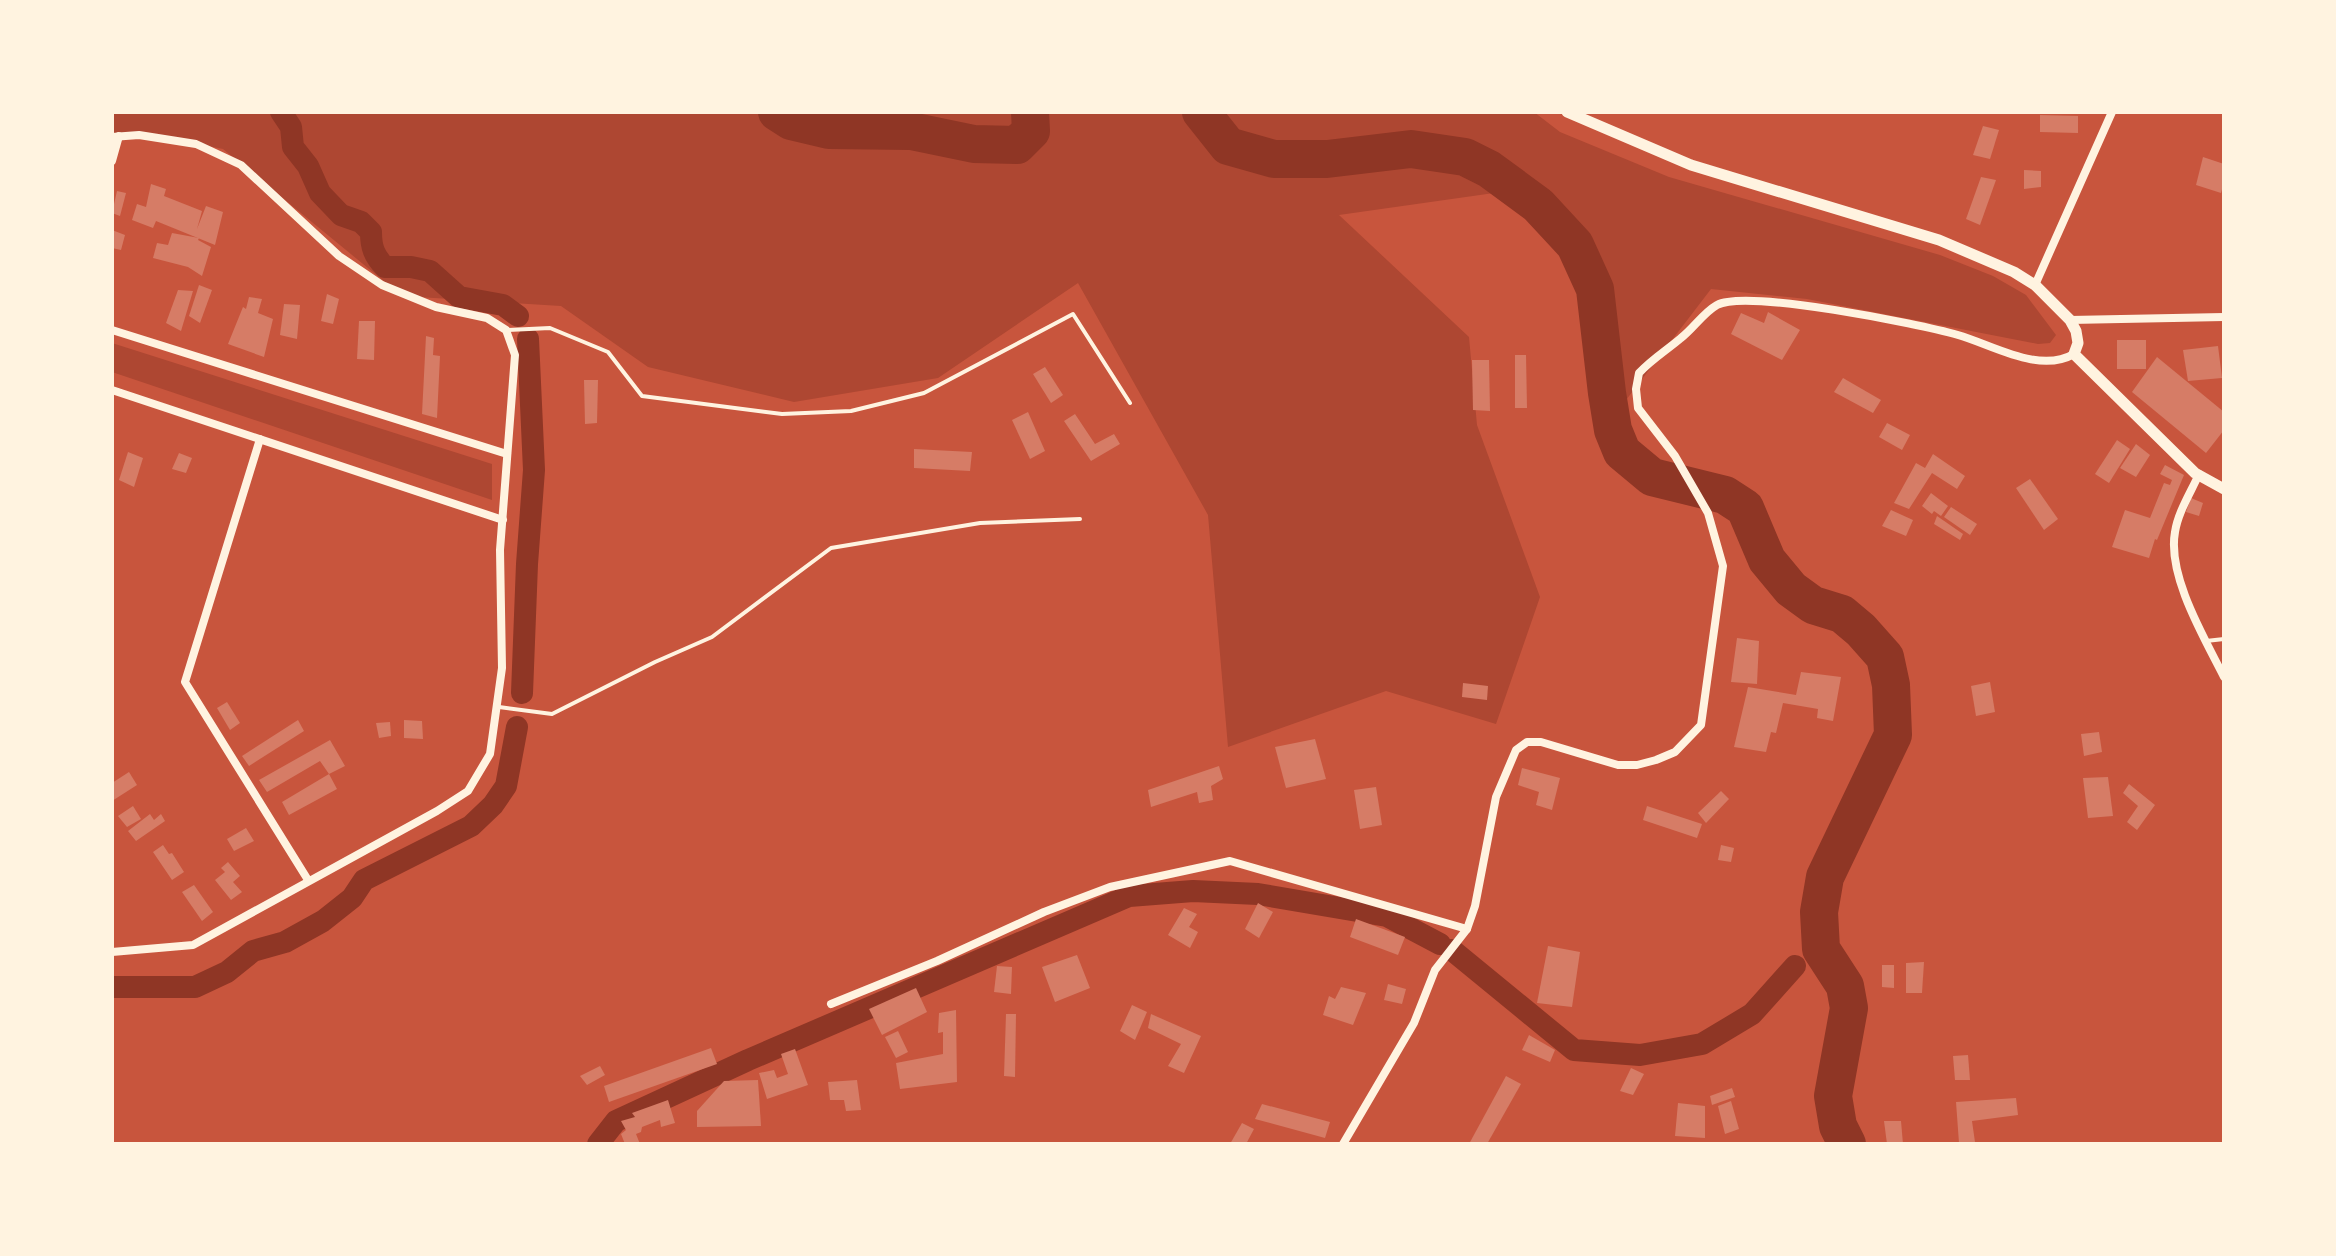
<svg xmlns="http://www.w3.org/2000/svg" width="2336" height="1256" viewBox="0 0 2336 1256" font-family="'Varela Round',sans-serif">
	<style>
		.green { fill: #ae4732 }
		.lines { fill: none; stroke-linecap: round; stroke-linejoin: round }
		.canal { stroke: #8f3625; stroke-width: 22 }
		.river { stroke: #8f3625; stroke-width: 38 }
		.building { fill: #d67c66 }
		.service { stroke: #fff3e0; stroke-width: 4 }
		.minor { stroke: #fff3e0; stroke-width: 8 }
		.tertiary { stroke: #fff3e0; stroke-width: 11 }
	</style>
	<rect width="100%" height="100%" fill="#c8553d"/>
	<g class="green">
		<path d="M112,112h1422l26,20 109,45 271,78 53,21 33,19 30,40 -6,8 -12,1 -231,-45 -96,-10 -98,128c-3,-34 -2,-73 -13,-105 -18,-55 -61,-86 -106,-119l-155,22 130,122 8,88 63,172 -44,127 -110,-33 -158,56 -20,-232 -130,-232 -140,95 -144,24 -146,-35 -87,-61 -159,-10 -179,-147 -70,-14 -41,1z"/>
		<polygon points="112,343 492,464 492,500 112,372"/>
	</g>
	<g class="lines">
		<g class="canal">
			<path d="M281,112l10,15 2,20 15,19 12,27 21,22 20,7 10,10c0,15 3,24 14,35h26l19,4 29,26 44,8 15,11"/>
			<polyline points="522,693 527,564 534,470 528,339"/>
			<polyline points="1452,950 1574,1050 1640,1055 1702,1044 1752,1014 1795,966"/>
			<polyline points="112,987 195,987 227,972 253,951 285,942 323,921 352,898 364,880 471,826 493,805 506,786 517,727"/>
			<polyline points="598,1144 616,1121 748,1060 1129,896 1193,891 1258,894 1387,916 1440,944"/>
		</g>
		<g class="river">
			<polyline points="777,112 791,121 829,130 911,131 974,144 1017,145 1031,131 1030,112"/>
			<polyline points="1201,112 1228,146 1274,159 1327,159 1411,149 1465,157 1489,169 1538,205 1575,245 1595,289 1607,393 1613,430 1622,452 1652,477 1725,495 1745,508 1767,560 1791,589 1813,605 1842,614 1861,630 1885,657 1891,685 1893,735 1825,877 1819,912 1821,949 1845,986 1849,1008 1833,1096 1838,1126 1847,1144"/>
		</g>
	</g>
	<g class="building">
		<polygon points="2040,115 2078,116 2078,133 2040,132"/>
		<polygon points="1983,126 1999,130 1990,159 1973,155"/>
		<polygon points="2203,157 2224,164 2224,182 2221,193 2196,185"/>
		<polygon points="2024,170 2041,171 2041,187 2024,189"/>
		<polygon points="1981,177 1996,180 1980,225 1966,219"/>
		<polygon points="151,184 166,189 164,196 202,211 197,229 206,206 223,212 215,245 156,221 153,228 132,220 137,204 146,207"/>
		<polygon points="117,191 126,193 120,216 112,213"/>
		<polygon points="112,230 125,235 121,250 112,248"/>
		<polygon points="172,233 199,238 198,240 211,247 202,276 188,267 153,258 157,243 168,245"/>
		<polygon points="199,285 212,290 200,323 189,316"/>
		<polygon points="178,290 193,291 181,331 166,323"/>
		<polygon points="327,294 339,299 333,324 321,321"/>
		<polygon points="249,297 262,299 258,313 273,319 264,357 228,344 243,307 246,309"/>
		<polygon points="284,304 300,305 297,339 280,335"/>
		<polygon points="1768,312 1800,330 1782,360 1731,334 1741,313 1764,323"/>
		<polygon points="359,321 375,321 374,360 357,359"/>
		<polygon points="426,336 434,338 433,355 440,356 437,418 422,414"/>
		<rect x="2117" y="340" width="29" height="29"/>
		<polygon points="2218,346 2222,378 2188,381 2183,350"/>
		<polygon points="1515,355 1526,355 1527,408 1515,408"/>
		<polygon points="2157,357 2224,412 2224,430 2206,453 2132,392"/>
		<polygon points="1472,360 1489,360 1490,411 1473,410"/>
		<polygon points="1045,367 1063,395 1051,403 1033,374"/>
		<polygon points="1843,378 1881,400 1873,413 1834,392"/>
		<polygon points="584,380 598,380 597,423 585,424"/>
		<polygon points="1028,412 1045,451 1030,459 1012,420"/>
		<polygon points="1075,414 1095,444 1114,434 1120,444 1091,461 1064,421"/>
		<polygon points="1887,423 1910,435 1902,450 1879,437"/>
		<polygon points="2117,440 2130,449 2109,483 2095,474"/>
		<polygon points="2136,444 2150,455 2136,477 2120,468"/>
		<polygon points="914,449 972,452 970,471 914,468"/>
		<polygon points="128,452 143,458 134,487 119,480"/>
		<polygon points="179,453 192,458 186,473 172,469"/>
		<polygon points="1933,454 1965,476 1957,489 1932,473 1909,509 1894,503 1916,463 1925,468"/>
		<polygon points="2165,465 2184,475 2157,540 2155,539 2149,558 2112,547 2125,510 2150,518 2164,483 2170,485 2172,480 2160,474"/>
		<polygon points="2030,479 2058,519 2044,530 2016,488"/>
		<polygon points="1931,493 1948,506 1941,516 1934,511 1932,514 1922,506"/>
		<polygon points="2191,498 2203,503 2199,516 2186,512"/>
		<polygon points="1951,507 1977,524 1970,535 1944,517"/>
		<polygon points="1891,510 1913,520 1906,536 1882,526"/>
		<polygon points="1937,516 1963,534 1960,540 1934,524"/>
		<polygon points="1737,638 1759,641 1757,684 1731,682"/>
		<polygon points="1801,672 1841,677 1833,721 1817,718 1818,709 1783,703 1776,733 1771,732 1766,752 1734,747 1748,687 1796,695"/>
		<polygon points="1990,682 1995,712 1976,716 1971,686"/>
		<polygon points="1463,683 1488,686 1487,700 1462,697"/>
		<polygon points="227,702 240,723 230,730 217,708"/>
		<polygon points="298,720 304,731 249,766 242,756"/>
		<polygon points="404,720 422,721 423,739 404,738"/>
		<polygon points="390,722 391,736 379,738 376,723"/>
		<polygon points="2099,732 2102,752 2084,756 2081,734"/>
		<polygon points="1315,739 1326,779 1286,788 1275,747"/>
		<polygon points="330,740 345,766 329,774 337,789 289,815 282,802 329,774 320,761 267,792 259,780"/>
		<polygon points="1219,766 1223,779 1211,786 1213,800 1199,803 1197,792 1151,807 1148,790"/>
		<polygon points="1522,768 1560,778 1552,810 1536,805 1539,792 1518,785"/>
		<polygon points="129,772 137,785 112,801 112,783"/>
		<polygon points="2108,777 2113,816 2088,818 2083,778"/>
		<polygon points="2129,784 2155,805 2137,830 2127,822 2138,806 2123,793"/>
		<polygon points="1376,787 1382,825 1360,829 1354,790"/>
		<polygon points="1721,791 1729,799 1706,823 1698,813"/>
		<polygon points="133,806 141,819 127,827 118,816"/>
		<polygon points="1647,806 1702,824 1697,838 1643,820"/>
		<polygon points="150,814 154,820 161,814 165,821 136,841 128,831"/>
		<polygon points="246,828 254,841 234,851 227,839"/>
		<polygon points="163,845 169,854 172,853 184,872 172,880 153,852"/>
		<polygon points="1721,845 1734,848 1731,862 1718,860"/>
		<polygon points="228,862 240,876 233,882 242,892 231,900 215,880 225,872 221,868"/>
		<polygon points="194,885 213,912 202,921 182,892"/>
		<polygon points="1258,903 1273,912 1259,938 1245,929"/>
		<polygon points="1184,908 1197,914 1189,927 1198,932 1190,948 1168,935"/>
		<polygon points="1356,919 1405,937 1398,955 1350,937"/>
		<polygon points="1548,946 1580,952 1572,1007 1537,1003"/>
		<polygon points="1077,955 1090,988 1055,1002 1042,967"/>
		<polygon points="1924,962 1922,993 1906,993 1906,963"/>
		<polygon points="1882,965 1894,965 1894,988 1882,987"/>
		<polygon points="997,966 1012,967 1011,994 994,992"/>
		<polygon points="1388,984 1406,989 1402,1004 1384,1000"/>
		<polygon points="1341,987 1366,993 1353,1025 1323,1015 1329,996 1335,999"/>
		<polygon points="916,988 927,1012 882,1035 869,1009"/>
		<polygon points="1132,1005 1147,1012 1135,1040 1120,1031"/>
		<polygon points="956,1010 957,1082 900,1089 896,1063 943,1054 943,1032 938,1033 939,1013"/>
		<polygon points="1006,1014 1016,1014 1015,1077 1004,1076"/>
		<polygon points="1151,1014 1201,1036 1184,1073 1168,1066 1181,1044 1148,1028"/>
		<polygon points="898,1031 908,1052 896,1058 885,1037"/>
		<polygon points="1529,1035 1555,1050 1550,1062 1522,1050"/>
		<polygon points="711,1048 717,1064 609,1102 604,1086"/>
		<polygon points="795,1049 808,1085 767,1099 759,1073 774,1070 777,1078 788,1074 781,1054"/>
		<polygon points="1968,1055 1970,1080 1955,1080 1953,1056"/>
		<polygon points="600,1066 605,1075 587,1085 580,1076"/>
		<polygon points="1631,1068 1644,1074 1633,1095 1620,1091"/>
		<polygon points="1506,1076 1521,1084 1487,1144 1469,1144"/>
		<polygon points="758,1080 761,1126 697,1127 697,1111 724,1081"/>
		<polygon points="857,1080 861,1110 846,1111 844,1100 830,1100 828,1082"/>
		<polygon points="1732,1088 1735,1097 1712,1105 1710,1096"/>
		<polygon points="2016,1098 2018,1115 1972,1121 1975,1142 1959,1143 1956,1102"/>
		<polygon points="668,1100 675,1123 661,1127 660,1120 642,1127 641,1132 636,1134 640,1144 625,1144 621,1134 626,1130 621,1121 635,1117 632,1113"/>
		<polygon points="1731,1101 1739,1129 1725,1134 1718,1106"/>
		<polygon points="1678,1103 1705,1106 1705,1138 1675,1136"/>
		<polygon points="1262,1104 1330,1122 1325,1138 1255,1119"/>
		<polygon points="1884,1121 1901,1121 1903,1144 1887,1144"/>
		<polygon points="1242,1123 1254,1129 1246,1144 1230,1144"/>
	</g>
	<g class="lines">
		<g class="service">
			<polyline points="508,330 550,328 608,352 642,396 782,414 851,411 924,393 1073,314 1130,403"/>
			<polyline points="2206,641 2224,639"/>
			<polyline points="499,707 552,714 655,662 712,637 831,548 980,523 1080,519"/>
		</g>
		<g class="minor">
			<polyline points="112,137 139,135 196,144 241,165 339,256 382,285 436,307 487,318 506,330 515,355 500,550 502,668 490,754 468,791 437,811 193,945 112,952"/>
			<polyline points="112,161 119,136"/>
			<polyline points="2035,285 2112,112"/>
			<polyline points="2070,320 2224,317"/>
			<polyline points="112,330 507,454"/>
			<polyline points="112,390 503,520"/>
			<polyline points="260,439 185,682 308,880"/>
			<path d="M2199,474c-8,18 -21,38 -24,58 -8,44 30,107 49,145"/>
			<polyline points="831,1004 937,961 1044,912 1110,887 1230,861 1467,929"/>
			<path d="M1343,1144l71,-121 21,-53 32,-41 8,-23 21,-109 20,-47 11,-8h14l77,23h19l19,-5 19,-8 26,-27 22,-159 -15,-53 -33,-57 -37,-48 -2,-19 3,-16c13,-14 28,-23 42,-35 13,-10 22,-25 36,-33 30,-16 202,19 241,30 35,10 81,39 116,19"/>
		</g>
		<polyline class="tertiary" points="1567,112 1691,165 1939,240 2014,272 2035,285 2070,320 2076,331 2078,343 2074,354 2195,473 2224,489"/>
	</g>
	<rect width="2336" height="1256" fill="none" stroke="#fff3e0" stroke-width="228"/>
</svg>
